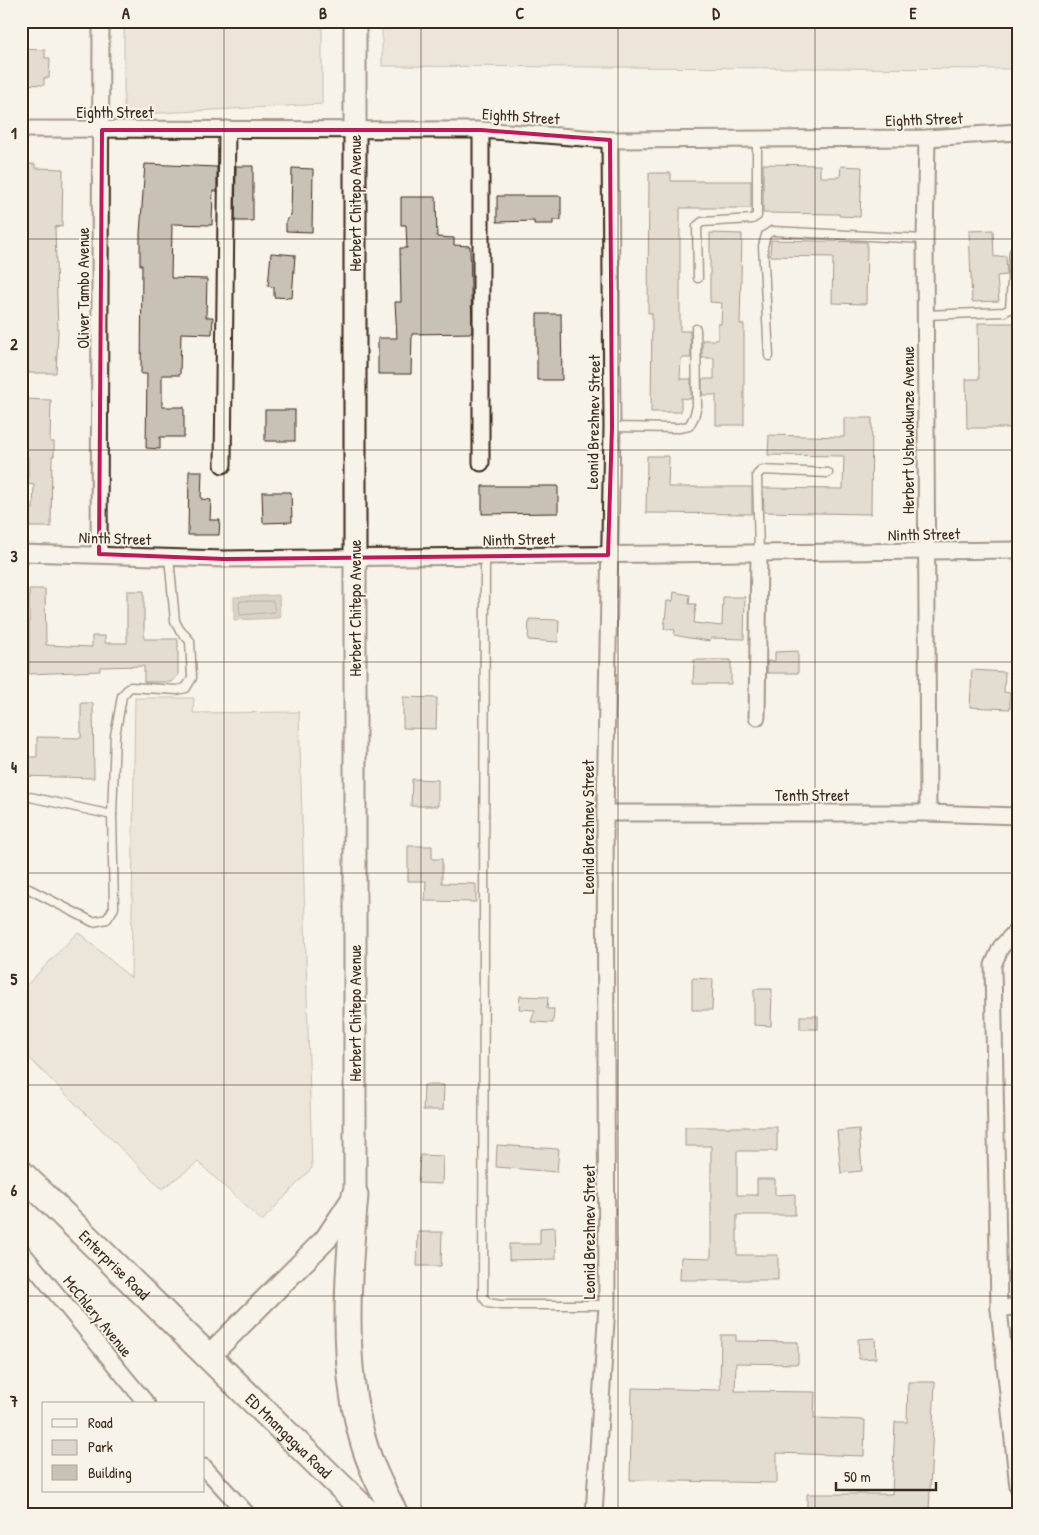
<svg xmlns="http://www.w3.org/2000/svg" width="1039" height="1535" viewBox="0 0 1039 1535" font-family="'Patrick Hand',sans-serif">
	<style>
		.green { fill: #dbd6cb; stroke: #8b8074 }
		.water { fill: #b4aca0; stroke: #84786c }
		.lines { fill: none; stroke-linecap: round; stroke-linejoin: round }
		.shore { stroke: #6b5e52; stroke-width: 1 }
		.building { fill: #c8c1b6; stroke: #3b2a1e }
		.service-casing { stroke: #3b2a1e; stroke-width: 11 }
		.minor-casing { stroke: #3b2a1e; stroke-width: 19 }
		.secondary-casing { stroke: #3b2a1e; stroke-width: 25 }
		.trunk-casing { stroke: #3b2a1e; stroke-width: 29 }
		.service { stroke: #f7f3e8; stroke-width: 8 }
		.minor { stroke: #f7f3e8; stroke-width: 15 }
		.secondary { stroke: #f7f3e8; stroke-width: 21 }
		.trunk { stroke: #f7f3e8; stroke-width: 25 }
		.marked { fill: none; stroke: #c2185b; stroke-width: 4; stroke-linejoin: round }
		.grid { fill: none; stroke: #3b2a1e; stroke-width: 1; stroke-opacity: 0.55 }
		.labels { text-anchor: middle; stroke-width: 4; stroke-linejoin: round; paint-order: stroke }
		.street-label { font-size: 16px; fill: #3b2a1e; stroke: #f7f3e8 }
		.neatline { fill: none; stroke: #3b2a1e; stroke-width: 2 }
		.grid-label { font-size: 16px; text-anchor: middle; font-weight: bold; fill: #3b2a1e }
	</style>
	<rect width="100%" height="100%" fill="#f7f3e8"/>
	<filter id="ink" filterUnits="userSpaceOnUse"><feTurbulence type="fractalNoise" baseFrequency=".02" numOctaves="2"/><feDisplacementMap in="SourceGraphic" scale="10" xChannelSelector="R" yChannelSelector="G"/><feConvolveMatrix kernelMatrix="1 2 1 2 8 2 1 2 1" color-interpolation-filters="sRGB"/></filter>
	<g filter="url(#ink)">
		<g class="green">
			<polygon points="124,21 322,21 322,104 124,115"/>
			<polygon points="382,21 1018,21 1018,69 382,66"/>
			<polygon points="135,698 194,698 193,713 299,712 312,1168 262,1221 198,1162 162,1189 21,1050 21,991 78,932 131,978"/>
		</g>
		<polygon class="water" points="279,595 280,618 234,620 234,597"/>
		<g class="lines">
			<polygon class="shore" points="241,601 273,601 275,612 240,615 239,604"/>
		</g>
		<g class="building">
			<polygon points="21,49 45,50 45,58 50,58 49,78 44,78 44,85 21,84"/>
			<polygon points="24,164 35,164 35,168 63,169 62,226 55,227 58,333 56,373 21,373 21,171 23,171"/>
			<polygon points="145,164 217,167 217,191 213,191 212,225 172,224 171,278 207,279 206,317 213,317 212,334 181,333 180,375 162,375 162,407 184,407 184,437 160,437 160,449 146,448 147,374 141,374 142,265 140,265 140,234"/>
			<polygon points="763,164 820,165 820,177 840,177 841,166 862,167 860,217 839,216 839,214 763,213"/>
			<polygon points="236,166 253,166 253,221 235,221"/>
			<polygon points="292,168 313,169 312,232 286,231 286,220 291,215"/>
			<polygon points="649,173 671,173 671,181 751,181 751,208 680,208 680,331 690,331 691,358 681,358 680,379 691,379 691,399 681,398 681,412 651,412 652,313 648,313"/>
			<polygon points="497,196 561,196 561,220 553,220 553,224 534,224 534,221 497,222"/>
			<polygon points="401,197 436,197 437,237 454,238 454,245 470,246 472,333 412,334 411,374 378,374 378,338 397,338 395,302 401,302 400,248 407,248 406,225 401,225"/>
			<polygon points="993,230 994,257 1006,256 1007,275 997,276 999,301 972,302 969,231"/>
			<polygon points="710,233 742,234 740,324 744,324 744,425 716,425 716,395 702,395 702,379 714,379 714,358 702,358 702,340 718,340 718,324 721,324 722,303 710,302"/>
			<polygon points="771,240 867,242 866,304 832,303 833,257 770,256"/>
			<polygon points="271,253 295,255 292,298 274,297 274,287 268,286"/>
			<polygon points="537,314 561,314 562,380 537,380"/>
			<polygon points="978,323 1018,323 1018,428 967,428 966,379 979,379"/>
			<polygon points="21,399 51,400 50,442 54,442 54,456 52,456 51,527 21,527 21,509 33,509 34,485 28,484 28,456 21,456"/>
			<rect x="265" y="410" width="30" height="31"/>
			<polygon points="844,418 872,418 871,514 764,512 763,488 843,489 844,456 768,455 769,435 844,437"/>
			<polygon points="647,456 669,456 668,487 752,487 752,514 646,513"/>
			<polygon points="189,471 202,471 201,499 211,500 210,520 220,520 219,535 188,535"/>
			<polygon points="482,486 558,486 558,513 482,514"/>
			<polygon points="262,492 291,492 292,522 263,523"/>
			<polygon points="29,589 45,589 46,645 92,647 92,636 105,636 105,643 127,643 127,591 144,591 144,639 178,639 178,676 171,682 144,682 144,666 100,667 100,671 29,674"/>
			<polygon points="674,592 690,595 689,604 696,604 694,623 722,626 723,597 745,597 744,639 711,638 710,641 689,638 674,635 675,630 664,629 667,601 673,601"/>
			<polygon points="529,619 559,620 558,642 528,640"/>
			<polygon points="798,651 798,673 767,673 767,661 775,661 775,652"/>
			<polygon points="694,660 731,660 731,684 693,684"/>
			<polygon points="972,670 1005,672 1004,692 1010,693 1010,709 970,707"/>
			<polygon points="403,697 437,698 436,729 403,728"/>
			<polygon points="81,703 93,703 94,778 21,776 21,757 37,757 37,737 81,738"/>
			<polygon points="412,779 438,780 438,806 411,806"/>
			<polygon points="408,846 432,846 432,859 442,859 442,883 476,884 476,902 425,901 426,881 408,881"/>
			<polygon points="692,978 713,979 712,1010 692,1010"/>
			<polygon points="754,989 772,989 771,1026 754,1025"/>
			<polygon points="520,996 548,997 547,1009 554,1009 553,1023 531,1022 535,1010 519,1009"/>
			<rect x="800" y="1016" width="18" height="13"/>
			<polygon points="424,1085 444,1085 443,1110 423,1110"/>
			<polygon points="685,1127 777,1127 777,1151 737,1151 737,1195 757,1195 757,1179 775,1179 775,1195 795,1194 795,1215 737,1215 737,1255 778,1255 778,1280 680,1280 681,1257 711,1258 711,1146 685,1146"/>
			<polygon points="859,1129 862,1171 841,1173 837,1131"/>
			<polygon points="497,1145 559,1149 557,1172 496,1167"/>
			<polygon points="420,1155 443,1156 442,1184 418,1183"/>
			<polygon points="555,1227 556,1259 509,1260 509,1244 540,1244 540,1228"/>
			<polygon points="418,1232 442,1232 441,1266 417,1266"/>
			<polygon points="721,1335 736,1335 736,1341 798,1342 798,1364 736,1363 735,1391 815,1392 814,1418 865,1420 864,1456 777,1453 777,1483 630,1480 632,1388 720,1390"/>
			<polygon points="875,1338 876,1358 859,1359 858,1339"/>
			<polygon points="908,1382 935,1382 929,1512 807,1512 807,1494 892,1494 895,1422 907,1422"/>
		</g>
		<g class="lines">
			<defs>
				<g id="service">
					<polyline points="698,278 697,226 702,222 752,219 757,216 757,140"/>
					<polyline points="925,315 1004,312 1010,309 1014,252"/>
					<polyline points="769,356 763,246 766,235 772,231 925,239"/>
					<polyline points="612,427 679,428 689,426 694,417 697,406 696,329"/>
					<polyline points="759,553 757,475 762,470 828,473"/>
					<polyline points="485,557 483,1297 488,1303 501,1305 607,1305"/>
					<polyline points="21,795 112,815"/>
					<polyline points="21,890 27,888 93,922 107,919 114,908 112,815 115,736 122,696 130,687 177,690 186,688 192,678 190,641 179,629 175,621 169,557"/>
				</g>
				<g id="minor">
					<polyline points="21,129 481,130 610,140 927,138 1018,132"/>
					<polyline points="481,130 481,463"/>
					<polyline points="927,138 925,239 928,813"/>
					<polyline points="223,465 227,129"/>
					<polyline points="21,553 224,559 1018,550"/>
					<polyline points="99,554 101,21"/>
					<polyline points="757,717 759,553"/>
					<polyline points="605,813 928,813 1018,816"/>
					<polyline points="1018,929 1001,947 993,965 999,1309 1018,1487"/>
					<polyline points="21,1251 147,1404"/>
					<polyline points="999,1309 1018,1306"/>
					<polyline points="204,1467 247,1514"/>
					<polyline points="594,1514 607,1305 605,813 612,427 610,140"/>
				</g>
				<polyline id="secondary" points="208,1357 326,1239 355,1195 355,21"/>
				<g id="trunk">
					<path id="s1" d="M21,1173l348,341"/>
					<path d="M355,1195c-7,77 -14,167 7,242 7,27 20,52 33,77"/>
				</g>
			</defs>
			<use href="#service" class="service-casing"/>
			<use href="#minor" class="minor-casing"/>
			<use href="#secondary" class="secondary-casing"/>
			<use href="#trunk" class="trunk-casing"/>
			<use href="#service" class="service"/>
			<use href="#minor" class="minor"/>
			<use href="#secondary" class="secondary"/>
			<use href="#trunk" class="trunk"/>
		</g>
	</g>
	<path d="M0 0H1039V1535H0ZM102,130h379l129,10 2,287 -4,128 -384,4 -125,-5z" fill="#f7f3e8" fill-opacity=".55" fill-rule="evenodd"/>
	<path class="marked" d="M102,130h379l129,10 2,287 -4,128 -384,4 -125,-5z"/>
	<path class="grid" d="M224,21v1493M421,21v1493M618,21v1493M815,21v1493M21,239h997M21,450h997M21,662h997M21,873h997M21,1085h997M21,1296h997"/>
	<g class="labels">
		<g class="street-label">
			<text x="115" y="118">Eighth Street</text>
			<text transform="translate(521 116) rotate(4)" y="6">Eighth Street</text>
			<text transform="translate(924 119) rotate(-2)" y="6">Eighth Street</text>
			<text transform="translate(355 203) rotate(-90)" y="6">Herbert Chitepo Avenue</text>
			<text transform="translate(83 288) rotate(-90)" y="6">Oliver Tambo Avenue</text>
			<text transform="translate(593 422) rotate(-89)" y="6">Leonid Brezhnev Street</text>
			<text transform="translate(908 430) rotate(-90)" y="6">Herbert Ushewokunze Avenue</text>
			<text transform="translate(924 534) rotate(-1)" y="6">Ninth Street</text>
			<text transform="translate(115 538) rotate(2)" y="6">Ninth Street</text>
			<text transform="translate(519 539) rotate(-1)" y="6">Ninth Street</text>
			<text transform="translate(355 608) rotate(-90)" y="6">Herbert Chitepo Avenue</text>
			<text x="812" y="801">Tenth Street</text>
			<text transform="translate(588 827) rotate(-90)" y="6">Leonid Brezhnev Street</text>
			<text transform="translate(355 1013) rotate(-90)" y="6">Herbert Chitepo Avenue</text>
			<text transform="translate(589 1232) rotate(-90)" y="6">Leonid Brezhnev Street</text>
			<text dy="6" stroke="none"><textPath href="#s1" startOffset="131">Enterprise Road</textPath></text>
			<text transform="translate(98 1316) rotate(51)" y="6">McChlery Avenue</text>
			<text dy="6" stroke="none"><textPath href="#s1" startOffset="375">ED Mnangagwa Road</textPath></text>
		</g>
	</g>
	<rect width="1039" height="1535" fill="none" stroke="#f7f3e8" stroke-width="55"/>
	<rect x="42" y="1402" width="162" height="90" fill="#f7f3e8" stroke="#aca397"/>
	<rect x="52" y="1419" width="25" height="8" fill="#f7f3e8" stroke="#aca397"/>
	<text x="88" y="1428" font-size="15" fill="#3b2a1e">Road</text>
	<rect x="52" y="1440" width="25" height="15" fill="#dbd6cb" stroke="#aca397"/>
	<text x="88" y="1452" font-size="15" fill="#3b2a1e">Park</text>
	<rect x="52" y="1465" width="25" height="15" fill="#c8c1b6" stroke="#aca397"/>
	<text x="88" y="1478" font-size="15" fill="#3b2a1e">Building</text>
	<path d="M836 1482v8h100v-8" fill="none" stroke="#3b2a1e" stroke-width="2.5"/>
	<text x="844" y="1482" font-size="15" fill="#3b2a1e" stroke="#f7f3e8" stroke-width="4" paint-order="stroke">50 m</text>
	<rect x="28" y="28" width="984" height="1480" class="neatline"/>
	<g class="grid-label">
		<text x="126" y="19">A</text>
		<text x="323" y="19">B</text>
		<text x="520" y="19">C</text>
		<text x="716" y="19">D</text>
		<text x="913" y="19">E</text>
		<text x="14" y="139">1</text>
		<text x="14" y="350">2</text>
		<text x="14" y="562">3</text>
		<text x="14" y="773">4</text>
		<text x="14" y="985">5</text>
		<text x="14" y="1196">6</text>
		<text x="14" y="1407">7</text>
	</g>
</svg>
